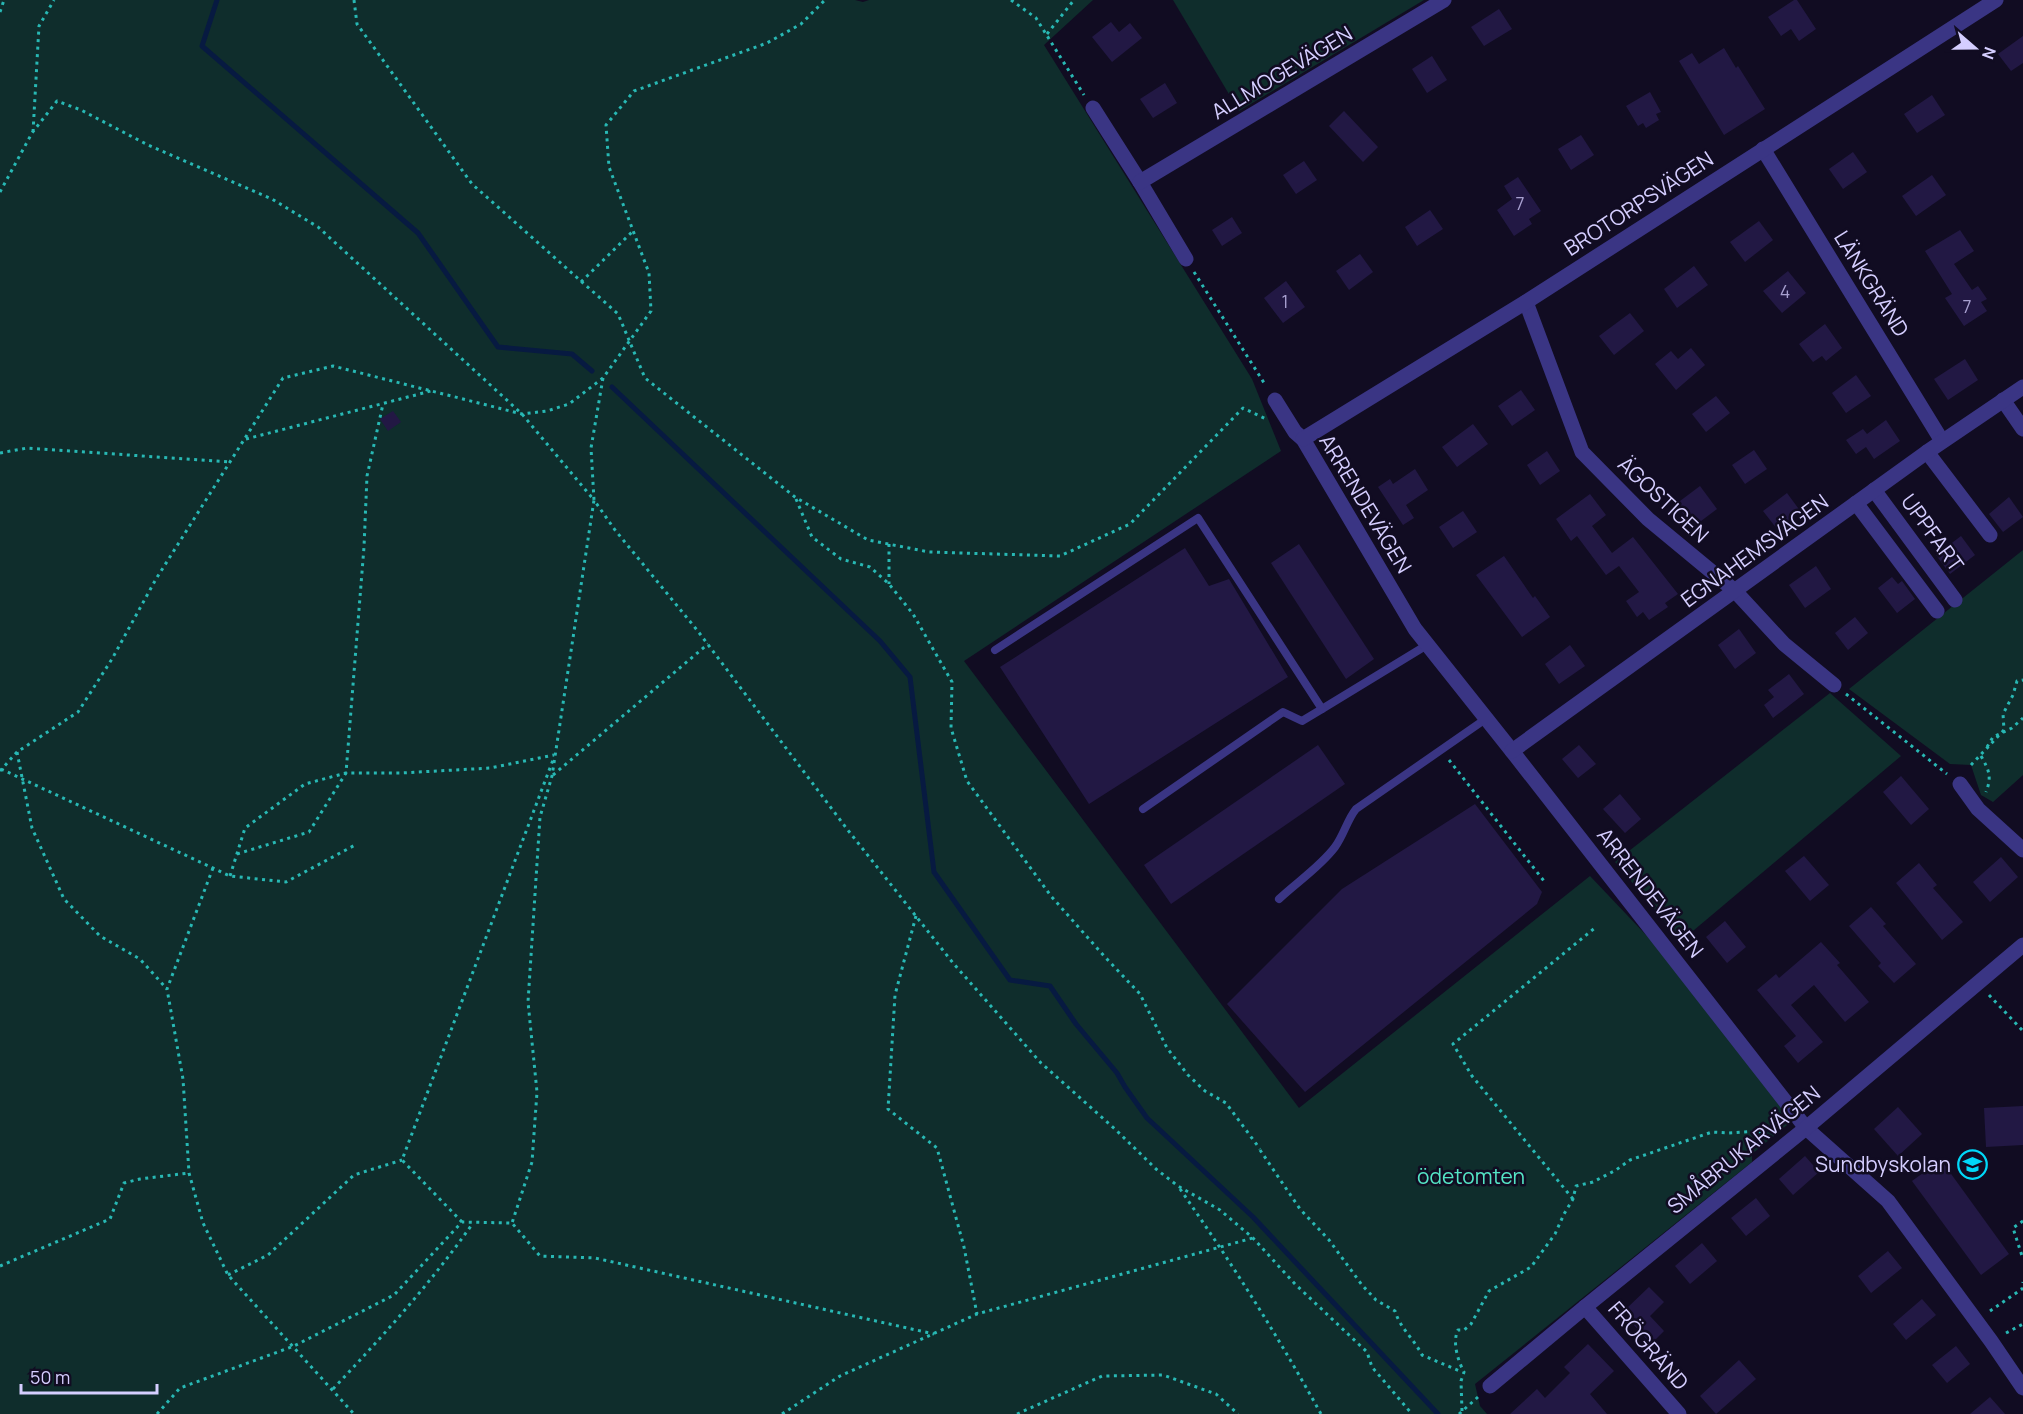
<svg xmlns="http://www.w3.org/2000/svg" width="2023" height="1414" viewBox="0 0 2023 1414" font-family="Manrope,sans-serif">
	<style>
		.green { fill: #0f2d2c }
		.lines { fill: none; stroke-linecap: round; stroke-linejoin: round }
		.stream { stroke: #071a41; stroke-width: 5 }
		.building { fill: #221844 }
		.path { stroke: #28b8b4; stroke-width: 3; stroke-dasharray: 3 4.5; stroke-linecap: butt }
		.lane { stroke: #3a3584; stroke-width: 8 }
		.street { stroke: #3a3584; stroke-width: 15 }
		.labels { text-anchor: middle; stroke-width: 5; stroke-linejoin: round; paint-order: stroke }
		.number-label { font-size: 18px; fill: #a8a0d0 }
		.street-label { font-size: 21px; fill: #d5ceff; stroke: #110c22 }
		.poi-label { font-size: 21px; fill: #d5ceff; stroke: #110c22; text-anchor: end }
		.park-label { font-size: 21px; fill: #54e4c5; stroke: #110c22 }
	</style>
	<rect width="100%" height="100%" fill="#110c22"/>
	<g class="green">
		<polygon points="0,0 855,0 863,2 869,0 1093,0 1044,45 1252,379 1281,451 964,661 1299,1108 1590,876 1701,993 1797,1117 1752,1154 1752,1162 1475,1384 1480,1406 1487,1414 0,1414"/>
		<polygon points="1173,0 1424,0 1239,111"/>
		<polygon points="2023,550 2023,775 1993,802 1981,795 1971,765 1950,764 1849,689"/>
		<polygon points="1830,693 1901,756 1681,941 1615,862"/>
	</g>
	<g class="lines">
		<g class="stream">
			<polyline points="217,0 202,46 418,233 498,347 572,354 592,371"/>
			<polyline points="612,387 880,641 910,677 934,872 1010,980 1050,986 1076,1024 1117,1073 1125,1087 1147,1118 1253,1217 1438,1414"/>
		</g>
	</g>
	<g class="building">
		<polygon points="1794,0 1797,0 1816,29 1799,41 1791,29 1781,36 1768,17"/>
		<polygon points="1499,9 1512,29 1484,46 1471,27"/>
		<polygon points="1111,22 1119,32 1130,23 1142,38 1112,62 1092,37"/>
		<polygon points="2023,36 2023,63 2011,71 1998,54"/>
		<polygon points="1724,48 1736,68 1738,66 1765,109 1724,135 1679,61 1692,53 1699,64"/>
		<polygon points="1432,56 1447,80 1427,93 1412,69"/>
		<polygon points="1165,83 1177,103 1153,118 1140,99"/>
		<polygon points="1650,92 1661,112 1656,114 1659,120 1646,128 1643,123 1638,126 1626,106"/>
		<polygon points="1932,95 1945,115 1917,133 1904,114"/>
		<polygon points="1344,111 1378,147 1363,162 1329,126"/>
		<polygon points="1581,135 1594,155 1571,170 1558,149"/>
		<polygon points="1853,152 1867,172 1843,189 1829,169"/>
		<polygon points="1304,161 1317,180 1296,194 1283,175"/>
		<polygon points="1932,175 1946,195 1916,216 1902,196"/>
		<polygon points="1518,177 1541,211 1529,219 1532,224 1514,236 1497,210 1512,199 1504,186"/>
		<polygon points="1430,210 1443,229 1417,246 1405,227"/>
		<polygon points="1232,217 1242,233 1222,246 1212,230"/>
		<polygon points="1759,221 1773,240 1745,262 1730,242"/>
		<polygon points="1960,230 1974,251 1954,264 1972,290 1978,286 1987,299 1981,302 1987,311 1964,326 1945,298 1952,294 1925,251"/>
		<polygon points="1360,254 1373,272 1349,290 1336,271"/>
		<polygon points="1694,266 1708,285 1677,308 1664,289"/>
		<polygon points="1788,271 1806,293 1782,313 1763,291"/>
		<polygon points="1286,281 1305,307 1283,323 1264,298"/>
		<polygon points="1630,313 1644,331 1614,355 1599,336"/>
		<polygon points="1825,324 1842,348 1826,361 1822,356 1813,362 1799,344"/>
		<polygon points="1691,348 1705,365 1676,390 1655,364 1671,351 1678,359"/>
		<polygon points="1965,359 1978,380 1948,400 1934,379"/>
		<polygon points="1856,375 1871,396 1846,413 1832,393"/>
		<polygon points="1521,390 1535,410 1512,426 1498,406"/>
		<polygon points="1716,396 1730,413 1706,432 1692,414"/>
		<polygon points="393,411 401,422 388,431 380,419"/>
		<polygon points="1886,420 1900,441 1874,459 1866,447 1856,454 1846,440 1863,429 1867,434"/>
		<polygon points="1473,424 1488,444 1457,467 1442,447"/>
		<polygon points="1754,450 1767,469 1745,484 1732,465"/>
		<polygon points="1547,451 1560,471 1540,485 1527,465"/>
		<polygon points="1415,469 1428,490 1406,505 1414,518 1403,525 1378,487 1390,479 1393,484"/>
		<polygon points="1700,486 1717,509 1693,527 1676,504"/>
		<polygon points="1787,493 1801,512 1777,529 1763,511"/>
		<polygon points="1590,494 1606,515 1592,526 1612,553 1633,537 1678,594 1665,603 1668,607 1649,620 1643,612 1637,617 1626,601 1639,592 1619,566 1606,575 1577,536 1571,541 1556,519"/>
		<polygon points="2009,497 2023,517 2003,532 1989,514"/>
		<polygon points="1463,511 1477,532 1453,548 1439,527"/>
		<polygon points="1961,536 1975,555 1950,574 1936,555"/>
		<polygon points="1299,544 1374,659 1346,679 1271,563"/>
		<polygon points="1185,548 1209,586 1229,579 1288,677 1089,804 1000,667"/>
		<polygon points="1504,556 1533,598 1535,596 1550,617 1522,637 1476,575"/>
		<polygon points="1816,566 1831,589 1805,608 1789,585"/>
		<polygon points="1892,577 1898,584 1902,581 1915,599 1897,613 1878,588"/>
		<polygon points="1855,617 1868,633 1848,650 1835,633"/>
		<polygon points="1739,629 1756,653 1735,669 1718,645"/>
		<polygon points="1570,645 1585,666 1559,684 1545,664"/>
		<polygon points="1789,674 1804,694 1773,718 1764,705 1774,697 1768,690"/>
		<polygon points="1318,745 1345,784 1171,904 1144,865"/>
		<polygon points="1579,745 1596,764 1578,778 1562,759"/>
		<polygon points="1901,776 1929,809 1911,825 1883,792"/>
		<polygon points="1620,794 1641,819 1625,833 1603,809"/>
		<polygon points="1475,804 1542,892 1537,904 1305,1092 1227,1004 1342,889"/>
		<polygon points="1804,856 1829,885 1810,901 1785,871"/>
		<polygon points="2001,857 2018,877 1990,902 1973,882"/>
		<polygon points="1919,863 1937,885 1933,888 1963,922 1942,940 1896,883"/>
		<polygon points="1871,907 1886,924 1883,926 1916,964 1894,983 1878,966 1881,963 1849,926"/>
		<polygon points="1725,921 1746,947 1727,963 1706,937"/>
		<polygon points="1821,942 1840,963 1837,965 1869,1002 1845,1022 1814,985 1791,1005 1823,1042 1798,1063 1784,1046 1796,1036 1757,990 1776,974 1779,978"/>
		<polygon points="2023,1106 2023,1145 1986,1147 1984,1108"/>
		<polygon points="1898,1107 1922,1134 1898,1156 1874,1129"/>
		<polygon points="1805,1156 1819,1172 1793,1195 1779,1179"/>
		<polygon points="1941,1160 2009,1254 1981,1275 1912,1181"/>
		<polygon points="1756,1198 1770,1216 1746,1236 1731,1218"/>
		<polygon points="1702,1243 1717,1261 1690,1284 1675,1266"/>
		<polygon points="1888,1251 1902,1268 1871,1293 1858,1276"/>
		<polygon points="1649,1287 1664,1302 1650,1316 1664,1331 1651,1344 1632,1323 1635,1319 1626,1309"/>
		<polygon points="1922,1299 1936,1315 1906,1340 1893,1324"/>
		<polygon points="1588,1344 1614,1371 1590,1394 1607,1414 1510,1414 1537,1389 1545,1398 1570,1373 1564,1367"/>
		<polygon points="1956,1346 1970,1364 1947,1383 1932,1365"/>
		<polygon points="1739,1360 1756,1379 1716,1414 1700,1396"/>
		<polygon points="1990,1397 2005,1414 1970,1414"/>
	</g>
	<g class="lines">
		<g class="path">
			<polyline points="354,0 357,24 472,184 618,314 645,378 795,497 868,540 929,552 1060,556 1130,524 1243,408 1266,419"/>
			<polyline points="1011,0 1036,18 1084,95"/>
			<polyline points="0,12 4,0"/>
			<polyline points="1047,34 1074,0"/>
			<polyline points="33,132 39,26 54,0"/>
			<polyline points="0,192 32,133 57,101 81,110 148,145 272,199 318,227 522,414 594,500 552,776 540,817 528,1002 537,1092 532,1162 512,1223"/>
			<polyline points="1194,272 1266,386"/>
			<polyline points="581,282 633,231"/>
			<polyline points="603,378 591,448 594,500 615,530 697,630 847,829 953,963 1041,1063 1117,1131 1156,1169 1178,1186 1220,1210 1253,1238 1295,1284 1367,1352 1372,1367 1412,1414"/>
			<polyline points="246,439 431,391"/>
			<polyline points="0,453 27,448 230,462"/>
			<polyline points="796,499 812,537 841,559 870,567 889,584 913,614 952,682 951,728 967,781 1051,896 1104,956 1140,994 1167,1048 1188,1075 1205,1091 1226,1103 1260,1149"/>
			<polyline points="889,544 889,584"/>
			<polyline points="1846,694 1947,774"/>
			<polyline points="1987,747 1993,737 2012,728 2023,718"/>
			<polyline points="17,752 32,828 64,899 100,936 140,959 167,989"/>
			<path d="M1981,756c8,14 11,21 5,36"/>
			<polyline points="1449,760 1544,881"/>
			<polyline points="1971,765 2004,730 2003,714 2013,695 2017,681 2023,680"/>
			<polyline points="1,769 230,876 286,882 357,844"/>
			<polyline points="0,771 17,752 78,712 112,659 156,579 283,378 333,366 522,414 547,411 569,404 603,378 651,311 649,273 609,167 606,125 634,91 767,43 801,24 825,0"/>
			<polyline points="553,775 708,644"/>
			<polyline points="237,854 309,832 346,773 364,547 367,476 383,404"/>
			<polyline points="213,868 167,989 183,1079 189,1173 203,1223 228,1275 354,1414"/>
			<polyline points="230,876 245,828 305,784 346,773 401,773 490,768 554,755"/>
			<polyline points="916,916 895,995 888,1109 937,1148 964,1247 977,1314"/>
			<polyline points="1989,995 2023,1031"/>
			<path d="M1260,1150l40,59 29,31 33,45 14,15 19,11c5,17 19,28 27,44l40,17"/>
			<path d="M1180,1189c51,73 98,147 141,225"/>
			<polyline points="1573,1199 1472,1076 1453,1044 1596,927"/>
			<polyline points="2023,1221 2013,1228 2023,1259"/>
			<polyline points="462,1222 402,1160 553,760"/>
			<polyline points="0,1266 110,1219 124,1183 140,1179 189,1173"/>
			<polyline points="228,1275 268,1255 354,1175 402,1160"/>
			<polyline points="1990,1311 2022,1289 2023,1282"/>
			<polyline points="2006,1333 2023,1324"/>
			<path d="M333,1389c50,-53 98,-106 140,-166"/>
			<path d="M1462,1411l-1,-30 3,-9c-6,-11 -12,-30 -6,-42h6l7,-6 18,-33 42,-24 24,-33 9,-20 9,-15 3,-13 17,-4 23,-12 14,-10 82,-28 16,1 30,-2 9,4 2,4"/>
			<polyline points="157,1414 180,1388 294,1346 394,1295 462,1222 512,1223 540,1256 595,1258 934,1334"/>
			<polyline points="782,1414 840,1376 977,1314 1253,1238"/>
			<polyline points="1017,1414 1102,1376 1163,1375 1216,1394 1238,1414"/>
			<polyline points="1459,1414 1478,1397"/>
		</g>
		<g class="lane">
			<polyline points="995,650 1198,518 1322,709 1427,645"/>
			<polyline points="1143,809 1283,712 1302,721 1322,709"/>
			<path d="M1279,899c18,-17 41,-32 56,-52 9,-12 12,-27 21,-38l131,-91"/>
		</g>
		<g class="street">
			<polyline points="1093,108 1140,182 1186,259"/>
			<polyline points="1763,149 1942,441"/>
			<polyline points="1140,182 1444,0"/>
			<polyline points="1526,302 1582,452 1648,519 1735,591 1784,644 1834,685"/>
			<polyline points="1275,400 1295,432 1303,439 1415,629 1512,751 1806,1128 1888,1201 1991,1341 2023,1388"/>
			<polyline points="2003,400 2023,429"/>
			<polyline points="1303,439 1526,302 1996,0"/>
			<polyline points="1927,452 1990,535"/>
			<polyline points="1874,490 1955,600"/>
			<polyline points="1856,503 1937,611"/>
			<polyline points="1512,751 1927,452 2023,387"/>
			<polyline points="1960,784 1978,809 2023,850"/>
			<polyline points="1585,1307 1679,1414"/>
			<polyline points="1490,1386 1585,1307 1806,1128 2023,945"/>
		</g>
	</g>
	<defs>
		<symbol id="school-ring" viewBox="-11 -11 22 22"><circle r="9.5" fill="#110c22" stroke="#00d9f9" stroke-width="1.5"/><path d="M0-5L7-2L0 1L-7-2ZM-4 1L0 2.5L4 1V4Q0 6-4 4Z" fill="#00d9f9"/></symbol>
	</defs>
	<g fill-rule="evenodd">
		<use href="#school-ring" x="1956" y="1148" width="33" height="33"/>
	</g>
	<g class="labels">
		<g class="number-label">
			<text x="1520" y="210">7</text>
			<text x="1785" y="298">4</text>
			<text x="1285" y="308">1</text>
			<text x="1967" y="313">7</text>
		</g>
		<g class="street-label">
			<text transform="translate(1282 73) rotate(-31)" y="7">ALLMOGEVÄGEN</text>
			<text transform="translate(1639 204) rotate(-33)" y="7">BROTORPSVÄGEN</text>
			<text transform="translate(1871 284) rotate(58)" y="7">LÄNKGRÄND</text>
			<text transform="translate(1663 500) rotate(43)" y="7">ÄGOSTIGEN</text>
			<text transform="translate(1365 504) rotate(59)" y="7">ARRENDEVÄGEN</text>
			<text transform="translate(1932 533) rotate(54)" y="7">UPPFART</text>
			<text transform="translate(1755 551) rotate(-36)" y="7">EGNAHEMSVÄGEN</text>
			<text transform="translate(1650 893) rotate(52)" y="7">ARRENDEVÄGEN</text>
			<text transform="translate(1744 1150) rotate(-39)" y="7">SMÅBRUKARVÄGEN</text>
			<text transform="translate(1648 1346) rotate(49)" y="7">FRÖGRÄND</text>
		</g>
		<g class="poi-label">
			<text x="1951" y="1172">Sundbyskolan</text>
		</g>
		<g class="park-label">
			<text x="1471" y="1184">ödetomten</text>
		</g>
	</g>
	<g transform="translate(1975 48) rotate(110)" stroke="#110c22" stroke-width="4.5" paint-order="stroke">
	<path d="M0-4.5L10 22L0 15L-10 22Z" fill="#d5ceff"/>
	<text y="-9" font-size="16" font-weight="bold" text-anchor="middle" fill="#d5ceff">N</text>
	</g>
	<path d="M21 1384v9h136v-9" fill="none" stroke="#d5ceff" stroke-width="3"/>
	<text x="30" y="1384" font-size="18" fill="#d5ceff" stroke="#110c22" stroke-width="4.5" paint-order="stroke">50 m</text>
</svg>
